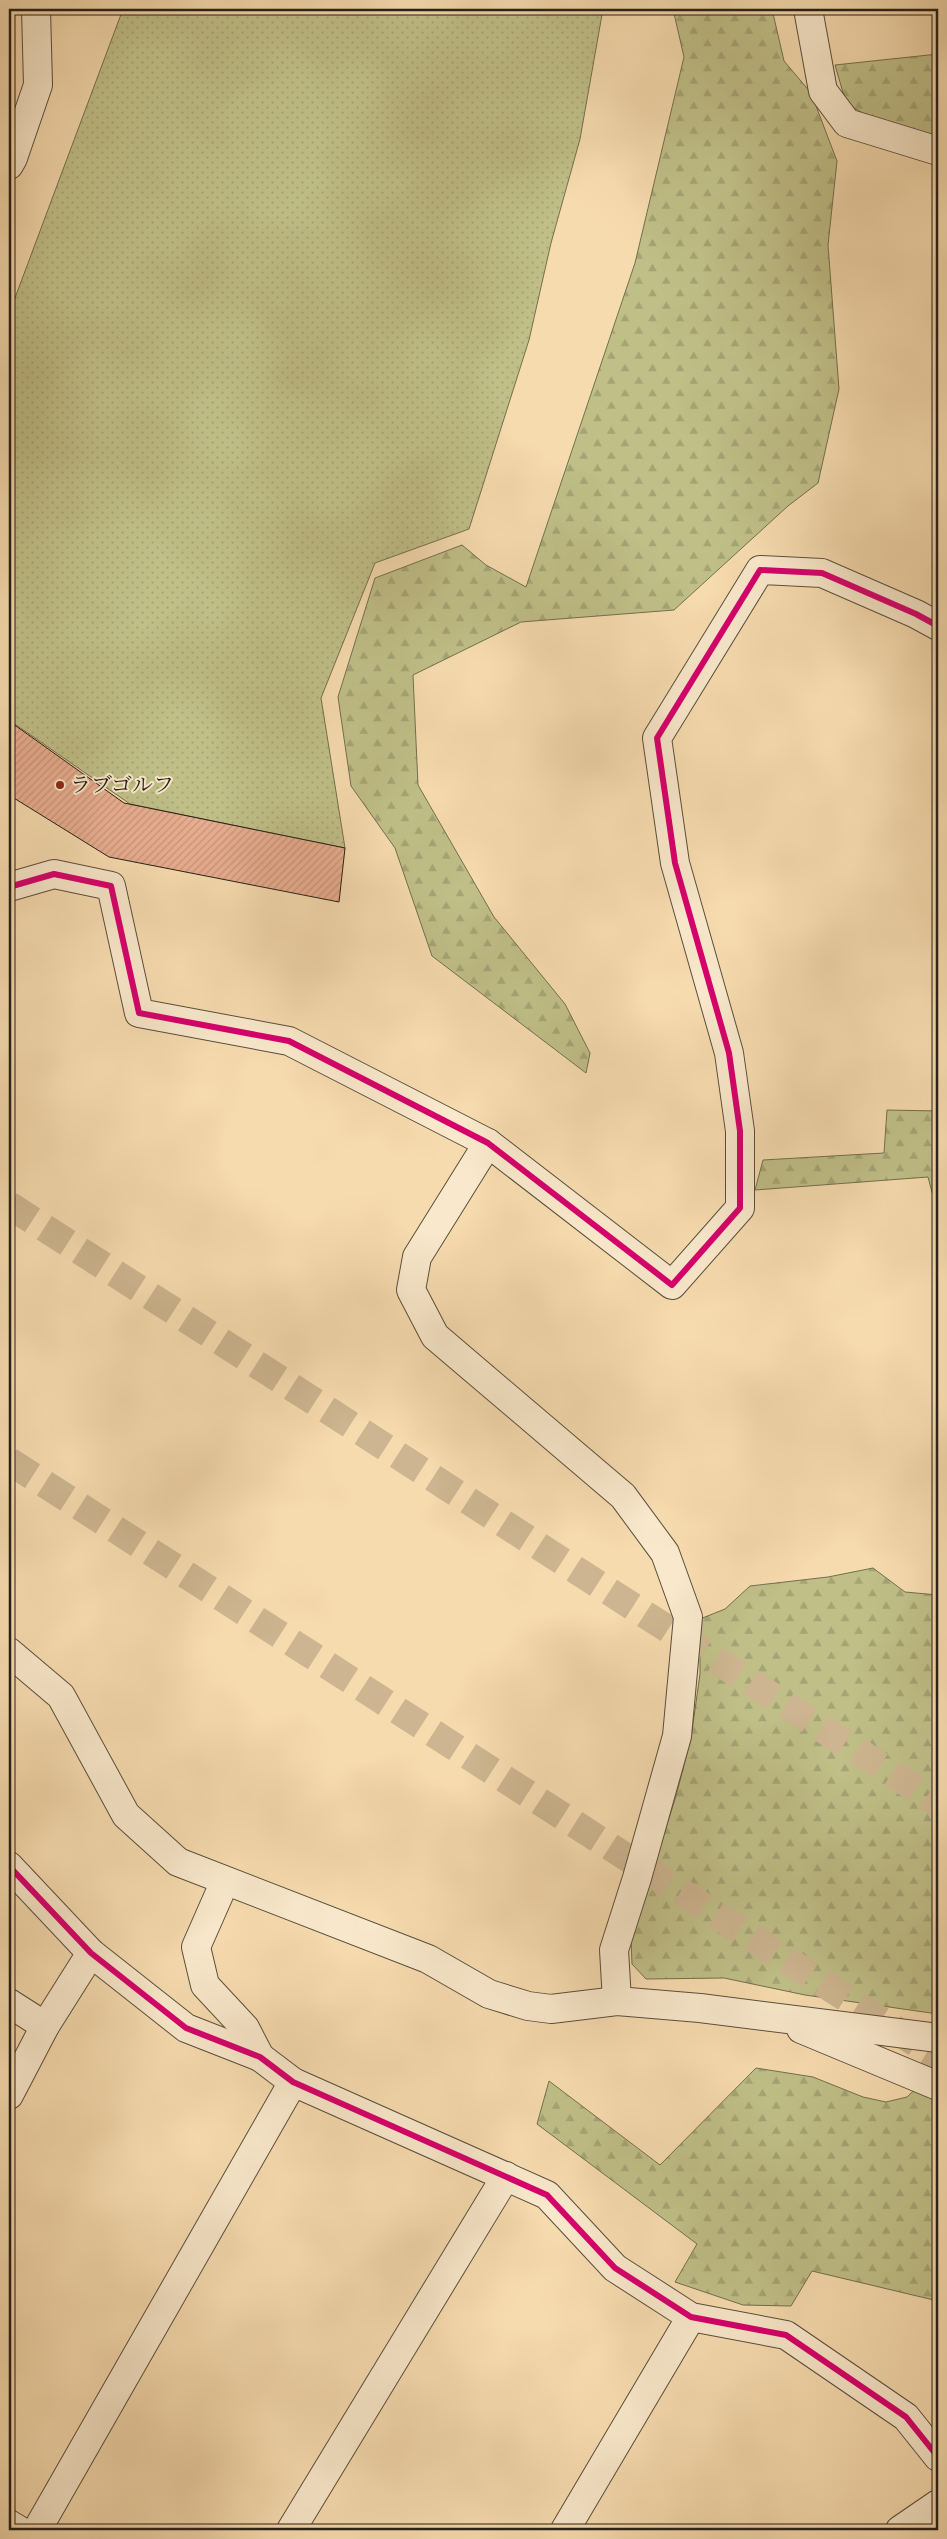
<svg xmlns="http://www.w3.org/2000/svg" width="947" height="2539" viewBox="0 0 947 2539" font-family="'IM FELL Double Pica','Noto Serif JP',serif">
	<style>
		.grass { fill: url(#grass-dots); stroke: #736f4f }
		.forest { fill: url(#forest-firs); stroke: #736f4f }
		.building { fill: url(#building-hatch); stroke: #261f16 }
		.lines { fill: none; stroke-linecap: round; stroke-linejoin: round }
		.highway-tunnel { stroke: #ccb590; stroke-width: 28; stroke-dasharray: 28 14; stroke-linecap: butt }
		.street-casing { stroke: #5a4e3c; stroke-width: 30 }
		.street { stroke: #f9e8cb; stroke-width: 28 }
		.cycleway-casing { stroke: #f9e8cb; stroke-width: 9 }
		.cycleway { stroke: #d6006c; stroke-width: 6 }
		.poi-dot { fill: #8f2418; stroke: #f9e8cb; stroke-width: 2 }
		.labels { text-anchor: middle; stroke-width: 4; stroke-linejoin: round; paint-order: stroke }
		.poi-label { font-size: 21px; fill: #261f16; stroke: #f9e8cb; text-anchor: start }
	</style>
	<defs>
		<pattern id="grass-dots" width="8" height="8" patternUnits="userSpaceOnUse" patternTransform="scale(1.25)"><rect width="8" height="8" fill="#c0bf88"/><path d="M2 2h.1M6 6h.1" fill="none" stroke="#a5a475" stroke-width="1.8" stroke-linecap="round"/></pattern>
		<pattern id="forest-firs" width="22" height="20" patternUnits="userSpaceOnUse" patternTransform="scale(1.25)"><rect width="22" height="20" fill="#c0bf88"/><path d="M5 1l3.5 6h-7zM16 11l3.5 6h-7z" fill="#a5a475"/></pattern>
		<pattern id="building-hatch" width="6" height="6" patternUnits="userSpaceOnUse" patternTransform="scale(1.25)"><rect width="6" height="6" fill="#e9ae90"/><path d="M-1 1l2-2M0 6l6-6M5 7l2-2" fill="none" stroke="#c8957b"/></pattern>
	</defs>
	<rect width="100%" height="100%" fill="#f6dbaf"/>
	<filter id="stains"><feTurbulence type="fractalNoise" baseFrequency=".004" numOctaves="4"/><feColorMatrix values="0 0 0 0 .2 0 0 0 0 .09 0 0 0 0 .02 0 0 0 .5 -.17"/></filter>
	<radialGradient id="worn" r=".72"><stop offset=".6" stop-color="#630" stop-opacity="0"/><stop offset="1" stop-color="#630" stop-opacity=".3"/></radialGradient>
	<polygon class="grass" points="123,9 603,9 580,139 551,243 529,340 469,529 375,563 321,698 345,848 130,804 9,720 9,314"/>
	<g class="forest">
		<polygon points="673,9 772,9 784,61 811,93 837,161 828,245 839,389 818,483 788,506 674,610 521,622 413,675 418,785 494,917 565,1004 590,1053 586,1073 432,956 395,848 351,786 338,697 375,578 462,545 486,565 526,587 635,263 684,57"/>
		<polygon points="938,54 938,140 884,126 846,103 835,65"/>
		<polygon points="887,1110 938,1111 938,1215 928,1177 755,1190 763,1160 884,1153"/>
		<polygon points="873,1568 905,1592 938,1595 938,2014 805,1995 724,1978 646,1979 632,1964 631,1938 676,1796 691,1738 700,1674 700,1619 725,1609 750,1586 828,1577"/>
		<polygon points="756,2068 813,2077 863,2097 886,2102 907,2097 938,2068 938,2301 812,2271 791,2306 743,2305 675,2282 697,2244 537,2124 549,2081 660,2165"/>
	</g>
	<polygon class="building" points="9,721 124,803 345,848 339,902 109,857 9,795"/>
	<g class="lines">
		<g class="highway-tunnel">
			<polyline points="9,1205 938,1803"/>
			<polyline points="9,1461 938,2057"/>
		</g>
		<defs>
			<g id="street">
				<polyline points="808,9 823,91 847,123 938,151"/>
				<polyline points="9,165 13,158 38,85 36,9"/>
				<polyline points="9,887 54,874 111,886 139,1013 289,1041 488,1143 672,1285 740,1208 740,1131 729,1053 675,863 657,738 760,570 822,573 916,614 938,626"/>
				<polyline points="488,1143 417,1257 411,1290 435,1336 623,1496 665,1553 688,1617 677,1736 637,1878 614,1950 617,2001"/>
				<polyline points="9,1652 61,1696 126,1815 178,1862 428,1959 489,1994 528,2006 551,2009 617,2001 700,2008 938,2038"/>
				<polyline points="9,1866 91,1953 186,2028 260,2057 293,2082 547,2195 615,2268 691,2317 786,2335 906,2417 938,2457"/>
				<polyline points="225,1881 196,1947 205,1985 245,2028 260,2057"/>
				<polyline points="9,2003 45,2026"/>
				<polyline points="801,2029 938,2086"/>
				<polyline points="9,2095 45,2026 91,1953"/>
				<polyline points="9,2524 19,2530"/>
				<polyline points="37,2530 293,2082"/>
				<polyline points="291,2530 506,2176"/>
				<polyline points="565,2530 691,2317"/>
				<polyline points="900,2530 938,2504"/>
			</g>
		</defs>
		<use href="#street" class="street-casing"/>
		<use href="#street" class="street"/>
		<defs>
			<g id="cycleway">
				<polyline points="9,887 54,874 111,886 139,1013 289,1041 488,1143 672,1285 740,1208 740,1131 729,1053 675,863 657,738 760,570 822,573 916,614 938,626"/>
				<polyline points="9,1866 91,1953 186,2028 260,2057 293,2082 547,2195 615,2268 691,2317 786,2335 906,2417 938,2457"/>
			</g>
		</defs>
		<use href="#cycleway" class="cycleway-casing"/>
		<use href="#cycleway" class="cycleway"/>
	</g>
	<circle class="poi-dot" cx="60" cy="785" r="5"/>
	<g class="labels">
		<g class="poi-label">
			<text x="70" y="792">ラブゴルフ</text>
		</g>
	</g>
	<rect width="947" height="2539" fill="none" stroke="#f6dbaf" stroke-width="30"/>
	<rect x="10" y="10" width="927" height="2519" fill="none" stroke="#261f16" stroke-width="2.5"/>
	<rect x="15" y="15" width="917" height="2509" fill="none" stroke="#261f16"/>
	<rect width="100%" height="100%" filter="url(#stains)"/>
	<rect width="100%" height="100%" fill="url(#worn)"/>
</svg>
